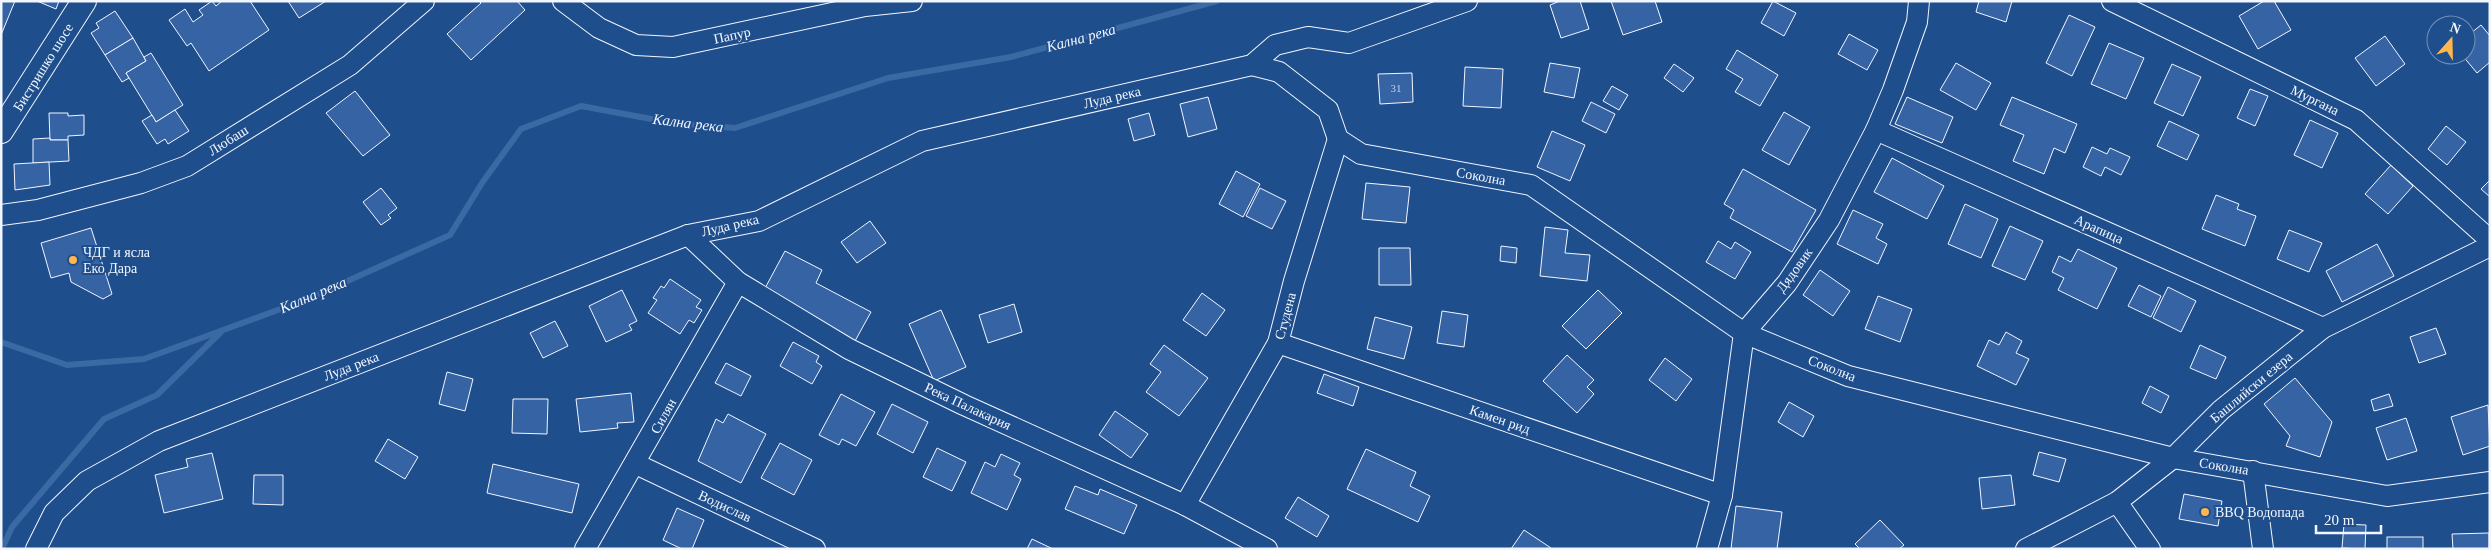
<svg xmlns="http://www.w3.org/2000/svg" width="2491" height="550" viewBox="0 0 2491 550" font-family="'Times New Roman',serif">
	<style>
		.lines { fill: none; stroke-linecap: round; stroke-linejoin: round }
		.stream { stroke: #3b69a3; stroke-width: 6 }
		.building { fill: #3563a3; stroke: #f2f6ff }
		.minor-casing { stroke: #f2f6ff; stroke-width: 22 }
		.tertiary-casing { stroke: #f2f6ff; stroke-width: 26 }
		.minor { stroke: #1f4e8c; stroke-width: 20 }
		.tertiary { stroke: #1f4e8c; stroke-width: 24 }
		.poi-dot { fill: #ffb74d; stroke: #1f4e8c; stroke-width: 2 }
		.labels { text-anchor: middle; stroke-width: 4; stroke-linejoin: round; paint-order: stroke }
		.number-label { font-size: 11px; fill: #c3d1e8 }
		.street-label { font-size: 14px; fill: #f2f6ff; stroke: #1f4e8c }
		.poi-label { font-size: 14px; fill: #f2f6ff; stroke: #1f4e8c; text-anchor: start }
		.water-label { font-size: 15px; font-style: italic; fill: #f2f6ff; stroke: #1f4e8c }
	</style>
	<rect width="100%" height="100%" fill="#1f4e8c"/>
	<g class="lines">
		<g class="stream">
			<polyline points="1,342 67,365 144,359 305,300 450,235 482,183 521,129 581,106 673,123 735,128 888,78 1011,57 1217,1"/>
			<polyline points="2,549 12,527 104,419 157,395 221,332"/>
		</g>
	</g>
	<g class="building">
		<polygon points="1,1 15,1 1,35"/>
		<polygon points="37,1 59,1 56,9"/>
		<polygon points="212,1 216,6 222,1 250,1 269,30 209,71 191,43 187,46 169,20 185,9 193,22 203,15 199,10"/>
		<polygon points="288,1 326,1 299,18"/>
		<polygon points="479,1 517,1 525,10 471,60 447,34 481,3"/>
		<polygon points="1560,1 1580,1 1589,29 1561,38 1550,5"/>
		<polygon points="1611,1 1655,1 1662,22 1623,35"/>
		<polygon points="1773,1 1796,13 1784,36 1761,23"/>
		<polygon points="1979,1 2012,1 2006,22 1976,12"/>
		<polygon points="2264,1 2274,1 2291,30 2258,49 2239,16"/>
		<polygon points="115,11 133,38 105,55 91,33 99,28 96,23"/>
		<polygon points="2069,15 2095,27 2072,76 2046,63"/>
		<polygon points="2481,25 2490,36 2490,62 2477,73 2462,55 2466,55 2466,37"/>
		<polygon points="1849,34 1878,50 1867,70 1838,54"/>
		<polygon points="2385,36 2405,64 2376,86 2355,58"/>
		<polygon points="133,38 146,61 126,73 129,78 122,82 105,55"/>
		<polygon points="2109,43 2144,58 2126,99 2091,84"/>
		<polygon points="1737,50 1778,75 1760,106 1735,92 1743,79 1726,69"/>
		<polygon points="151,53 183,105 156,122 126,73 146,61 144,57"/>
		<polygon points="1550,63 1580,68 1574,98 1544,92"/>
		<polygon points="1956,63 1991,83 1976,110 1940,90"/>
		<polygon points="1674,64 1694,78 1683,92 1664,78"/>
		<polygon points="2172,64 2201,77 2183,116 2154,103"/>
		<polygon points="1465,67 1503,69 1501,108 1463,106"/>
		<polygon points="1412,73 1413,102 1380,104 1378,74"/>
		<polygon points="1612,86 1628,95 1619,110 1603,101"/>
		<polygon points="2250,89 2268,96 2255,126 2237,118"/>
		<polygon points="355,91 390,135 363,156 326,113"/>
		<polygon points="1208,97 1217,129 1188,137 1180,104"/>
		<polygon points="1907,97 1953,117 1942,143 1895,124"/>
		<polygon points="2012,97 2077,124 2065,153 2054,148 2044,174 2013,161 2024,135 2000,125"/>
		<polygon points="1591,102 1615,114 1606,133 1582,121"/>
		<polygon points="175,110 189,131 168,144 165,139 157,144 142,121 152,115 156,122"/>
		<polygon points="1784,112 1810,127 1789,165 1762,150"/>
		<polygon points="49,113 68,113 68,116 84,115 84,135 68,136 68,140 50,140"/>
		<polygon points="1149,113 1155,135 1134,141 1128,119"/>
		<polygon points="2310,120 2338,133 2322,168 2294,155"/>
		<polygon points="2169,121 2199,135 2187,160 2157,146"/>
		<polygon points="2446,126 2466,142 2447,165 2428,149"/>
		<polygon points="1552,131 1585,145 1570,181 1537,167"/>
		<polygon points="50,138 50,140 68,140 69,161 33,163 33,139"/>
		<polygon points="2092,147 2107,154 2110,148 2130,157 2121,175 2105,167 2101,176 2083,167"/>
		<polygon points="1892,158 1944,186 1927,219 1874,192"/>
		<polygon points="49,162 50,185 15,190 14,164"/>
		<polygon points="2391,165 2413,186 2388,214 2365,194"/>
		<polygon points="1743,169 1816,210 1792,252 1730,218 1734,210 1724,204"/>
		<polygon points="1236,171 1260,184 1243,217 1219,204"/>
		<polygon points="2490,180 2490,197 2481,189"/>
		<polygon points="1366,183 1410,187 1406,223 1362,219"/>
		<polygon points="381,188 397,208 388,215 391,218 381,225 363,202"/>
		<polygon points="1260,188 1286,201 1272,229 1246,216"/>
		<polygon points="2216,195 2239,204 2237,209 2256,216 2245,246 2202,229"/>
		<polygon points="1965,204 1998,219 1981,258 1948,244"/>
		<polygon points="1853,210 1883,224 1876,238 1887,244 1878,264 1837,244"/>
		<polygon points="870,221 886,243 857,263 841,242"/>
		<polygon points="2010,226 2043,241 2025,280 1992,266"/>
		<polygon points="1545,227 1568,230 1565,253 1590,255 1587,281 1540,276"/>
		<polygon points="91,228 112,294 103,299 71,282 69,273 51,278 41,243"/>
		<polygon points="2289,230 2322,243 2309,272 2277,259"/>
		<polygon points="1718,241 1731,249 1735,242 1751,252 1735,279 1706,262"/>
		<polygon points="2377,244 2394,276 2342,302 2326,271"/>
		<polygon points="1501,246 1517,248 1516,263 1500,261"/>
		<polygon points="1379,248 1410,248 1411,285 1379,285"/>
		<polygon points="2078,249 2117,268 2097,309 2058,290 2064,278 2052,272 2059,256 2071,262"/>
		<polygon points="785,251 822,270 816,283 871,312 855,341 763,292"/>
		<polygon points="1820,270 1850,291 1833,316 1803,295"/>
		<polygon points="670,279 701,300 696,307 702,310 694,323 689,320 680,334 648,313 657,300 653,298 661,286 664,288"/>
		<polygon points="2139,285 2161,296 2151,317 2128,306"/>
		<polygon points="2168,287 2196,301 2181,332 2153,318"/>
		<polygon points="622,290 637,321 629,325 632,330 606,342 589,306"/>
		<polygon points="1598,290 1622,313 1586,349 1562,326"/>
		<polygon points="1202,293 1225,310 1206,336 1183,320"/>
		<polygon points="1878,296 1912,309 1900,342 1865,329"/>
		<polygon points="1014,304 1022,332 988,343 979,315"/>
		<polygon points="941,310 966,367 934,381 909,324"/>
		<polygon points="1442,311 1468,315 1464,347 1437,343"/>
		<polygon points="1375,317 1412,327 1404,359 1367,349"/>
		<polygon points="555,321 568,346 543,358 530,333"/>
		<polygon points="2436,328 2446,354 2419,363 2410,337"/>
		<polygon points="2006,332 2022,341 2016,353 2029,359 2016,385 1977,366 1989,340 1999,345"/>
		<polygon points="793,342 819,356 816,362 822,366 812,384 780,366"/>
		<polygon points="1164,345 1208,378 1179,416 1146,392 1161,372 1150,364"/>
		<polygon points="2200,345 2226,357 2216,379 2190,368"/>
		<polygon points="1567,355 1594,380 1587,387 1594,394 1577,413 1543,381"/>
		<polygon points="1665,358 1692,379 1676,401 1649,380"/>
		<polygon points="726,363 751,376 741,396 715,383"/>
		<polygon points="447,372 473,379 465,411 439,404"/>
		<polygon points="1324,374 1359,387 1353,406 1317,393"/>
		<polygon points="2295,378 2332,422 2320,457 2286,446 2290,436 2264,404"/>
		<polygon points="2150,386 2169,396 2161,413 2142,403"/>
		<polygon points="631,393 634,422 617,423 618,428 580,432 576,399"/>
		<polygon points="841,394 875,412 856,446 842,439 839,445 819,435"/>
		<polygon points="2389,394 2393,406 2374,411 2371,400"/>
		<polygon points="513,399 548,399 547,434 512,433"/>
		<polygon points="1789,402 1814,416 1803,437 1778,422"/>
		<polygon points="892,404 928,422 913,453 877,434"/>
		<polygon points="2488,405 2490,446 2463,455 2451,417"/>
		<polygon points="1115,411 1148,434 1131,458 1099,435"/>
		<polygon points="728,414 766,434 741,483 698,461 716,419 723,423"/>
		<polygon points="2406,418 2417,451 2387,460 2376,428"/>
		<polygon points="388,439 418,457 405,479 375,461"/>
		<polygon points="780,443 812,460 794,495 761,478"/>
		<polygon points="937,448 966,462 952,491 923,477"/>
		<polygon points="1366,449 1416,472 1410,486 1430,496 1418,522 1347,489"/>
		<polygon points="2039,452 2066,459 2059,482 2033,475"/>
		<polygon points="212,453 223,499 164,513 155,475 188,467 186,459"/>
		<polygon points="1001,454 1020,463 1014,475 1021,479 1007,510 971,493 985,462 995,467"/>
		<polygon points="493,464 579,484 572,513 487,493"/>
		<polygon points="254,475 283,475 283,505 253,504"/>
		<polygon points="2011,475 2015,505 1982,509 1979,478"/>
		<polygon points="1075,486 1098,495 1100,489 1137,505 1124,534 1065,509"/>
		<polygon points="2184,494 2222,501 2218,526 2179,519"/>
		<polygon points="1298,497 1329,516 1317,537 1285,518"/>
		<polygon points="1736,506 1782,512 1777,549 1731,549"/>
		<polygon points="677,508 704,520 692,549 682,549 663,540"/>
		<polygon points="1880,520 1904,545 1899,549 1860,549 1855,544"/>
		<polygon points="2344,524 2366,525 2365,549 2342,548"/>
		<polygon points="1524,530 1551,548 1550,549 1511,549"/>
		<polygon points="2489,533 2489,549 2453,549 2452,534"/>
		<rect x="2387" y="537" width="36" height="12"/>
		<polygon points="1032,539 1053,549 1027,549"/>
	</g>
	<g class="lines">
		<defs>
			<g id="minor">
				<polyline points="563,1 599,28 636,45 673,47 865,6 912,1"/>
				<polyline points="2112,1 2356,120 2490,240"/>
				<polyline points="1252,65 1279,72 1328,110 1338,139 1361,154 1531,185 1744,333 1848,376 2173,458 2387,496 2490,482"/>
				<polyline points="1876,130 2323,328"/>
				<polyline points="1,215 38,210 141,183 187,166 350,65 424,1"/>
				<polyline points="688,235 738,282 849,349 964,405 1185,505 1267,549"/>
				<polyline points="1278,343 1722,495"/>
				<polyline points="636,464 815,549"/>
				<polyline points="2253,471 2263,549"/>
				<polyline points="2117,502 2150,549"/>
				<polyline points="1185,505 1278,343 1294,281 1338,139"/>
				<polyline points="36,549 54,513 87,481 159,441 688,235 759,221 922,141 1252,65 1275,45 1308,37 1349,43 1467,1"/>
				<polyline points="585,549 738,282"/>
				<polyline points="1707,549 1722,495 1744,333 1787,283 1829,220 1876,130 1893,90 1917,22 1919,1"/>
				<polyline points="2026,549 2117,502 2173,458 2221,410 2323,328 2490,246"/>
			</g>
			<polyline id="tertiary" points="1,131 84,1"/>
		</defs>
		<use href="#minor" class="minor-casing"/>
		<use href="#tertiary" class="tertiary-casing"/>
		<use href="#minor" class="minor"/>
		<use href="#tertiary" class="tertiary"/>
	</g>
	<g class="poi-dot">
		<circle cx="73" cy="260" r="5"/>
		<circle cx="2205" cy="512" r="5"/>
	</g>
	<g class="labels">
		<g class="number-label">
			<text x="1396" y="92">31</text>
		</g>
		<g class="street-label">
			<text transform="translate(732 35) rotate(-12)" y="5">Папур</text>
			<text transform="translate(43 67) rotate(-58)" y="5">Бистришко шосе</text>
			<text transform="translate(1112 97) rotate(-13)" y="5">Луда река</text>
			<text transform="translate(2315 100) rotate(26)" y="5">Мургана</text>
			<text transform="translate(228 140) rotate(-32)" y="5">Любаш</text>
			<text transform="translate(1481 176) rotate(10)" y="5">Соколна</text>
			<text transform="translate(730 225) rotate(-13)" y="5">Луда река</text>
			<text transform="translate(2099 229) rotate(24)" y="5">Арапица</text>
			<text transform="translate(1794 270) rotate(-54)" y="5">Дядовик</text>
			<text transform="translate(1285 316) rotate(-75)" y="5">Студена</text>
			<text transform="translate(351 366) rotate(-21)" y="5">Луда река</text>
			<text transform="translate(1832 368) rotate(21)" y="5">Соколна</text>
			<text transform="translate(2251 387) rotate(-40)" y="5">Башлийски езера</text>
			<text transform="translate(968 406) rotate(25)" y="5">Река Палакария</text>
			<text transform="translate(663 416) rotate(-61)" y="5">Силян</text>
			<text transform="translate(1500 419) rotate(19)" y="5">Камен рид</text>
			<text transform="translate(2224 466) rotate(9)" y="5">Соколна</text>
			<text transform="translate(725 506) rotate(25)" y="5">Водислав</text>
		</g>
		<g class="poi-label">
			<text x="83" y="257">ЧДГ и ясла<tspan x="83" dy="16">Еко Дара</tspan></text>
			<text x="2215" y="517">BBQ Водопада</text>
		</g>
		<g class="water-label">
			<text transform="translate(1081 38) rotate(-15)" y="5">Кална река</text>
			<text transform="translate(688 123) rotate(7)" y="5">Кална река</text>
			<text transform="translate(313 295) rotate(-23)" y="5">Кална река</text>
		</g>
	</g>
	<rect width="2491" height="550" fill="none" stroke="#f2f6ff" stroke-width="5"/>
	<g transform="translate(2451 40) rotate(20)"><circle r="24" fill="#1f4e8c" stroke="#7391ba"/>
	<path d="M0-4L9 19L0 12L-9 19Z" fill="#ffb74d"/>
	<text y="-8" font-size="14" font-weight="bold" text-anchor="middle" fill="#f2f6ff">N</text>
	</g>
	<path d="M2316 525v8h65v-8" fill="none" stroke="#f2f6ff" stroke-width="2.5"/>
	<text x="2324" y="525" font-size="15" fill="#f2f6ff" stroke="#1f4e8c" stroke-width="4" paint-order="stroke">20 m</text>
</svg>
